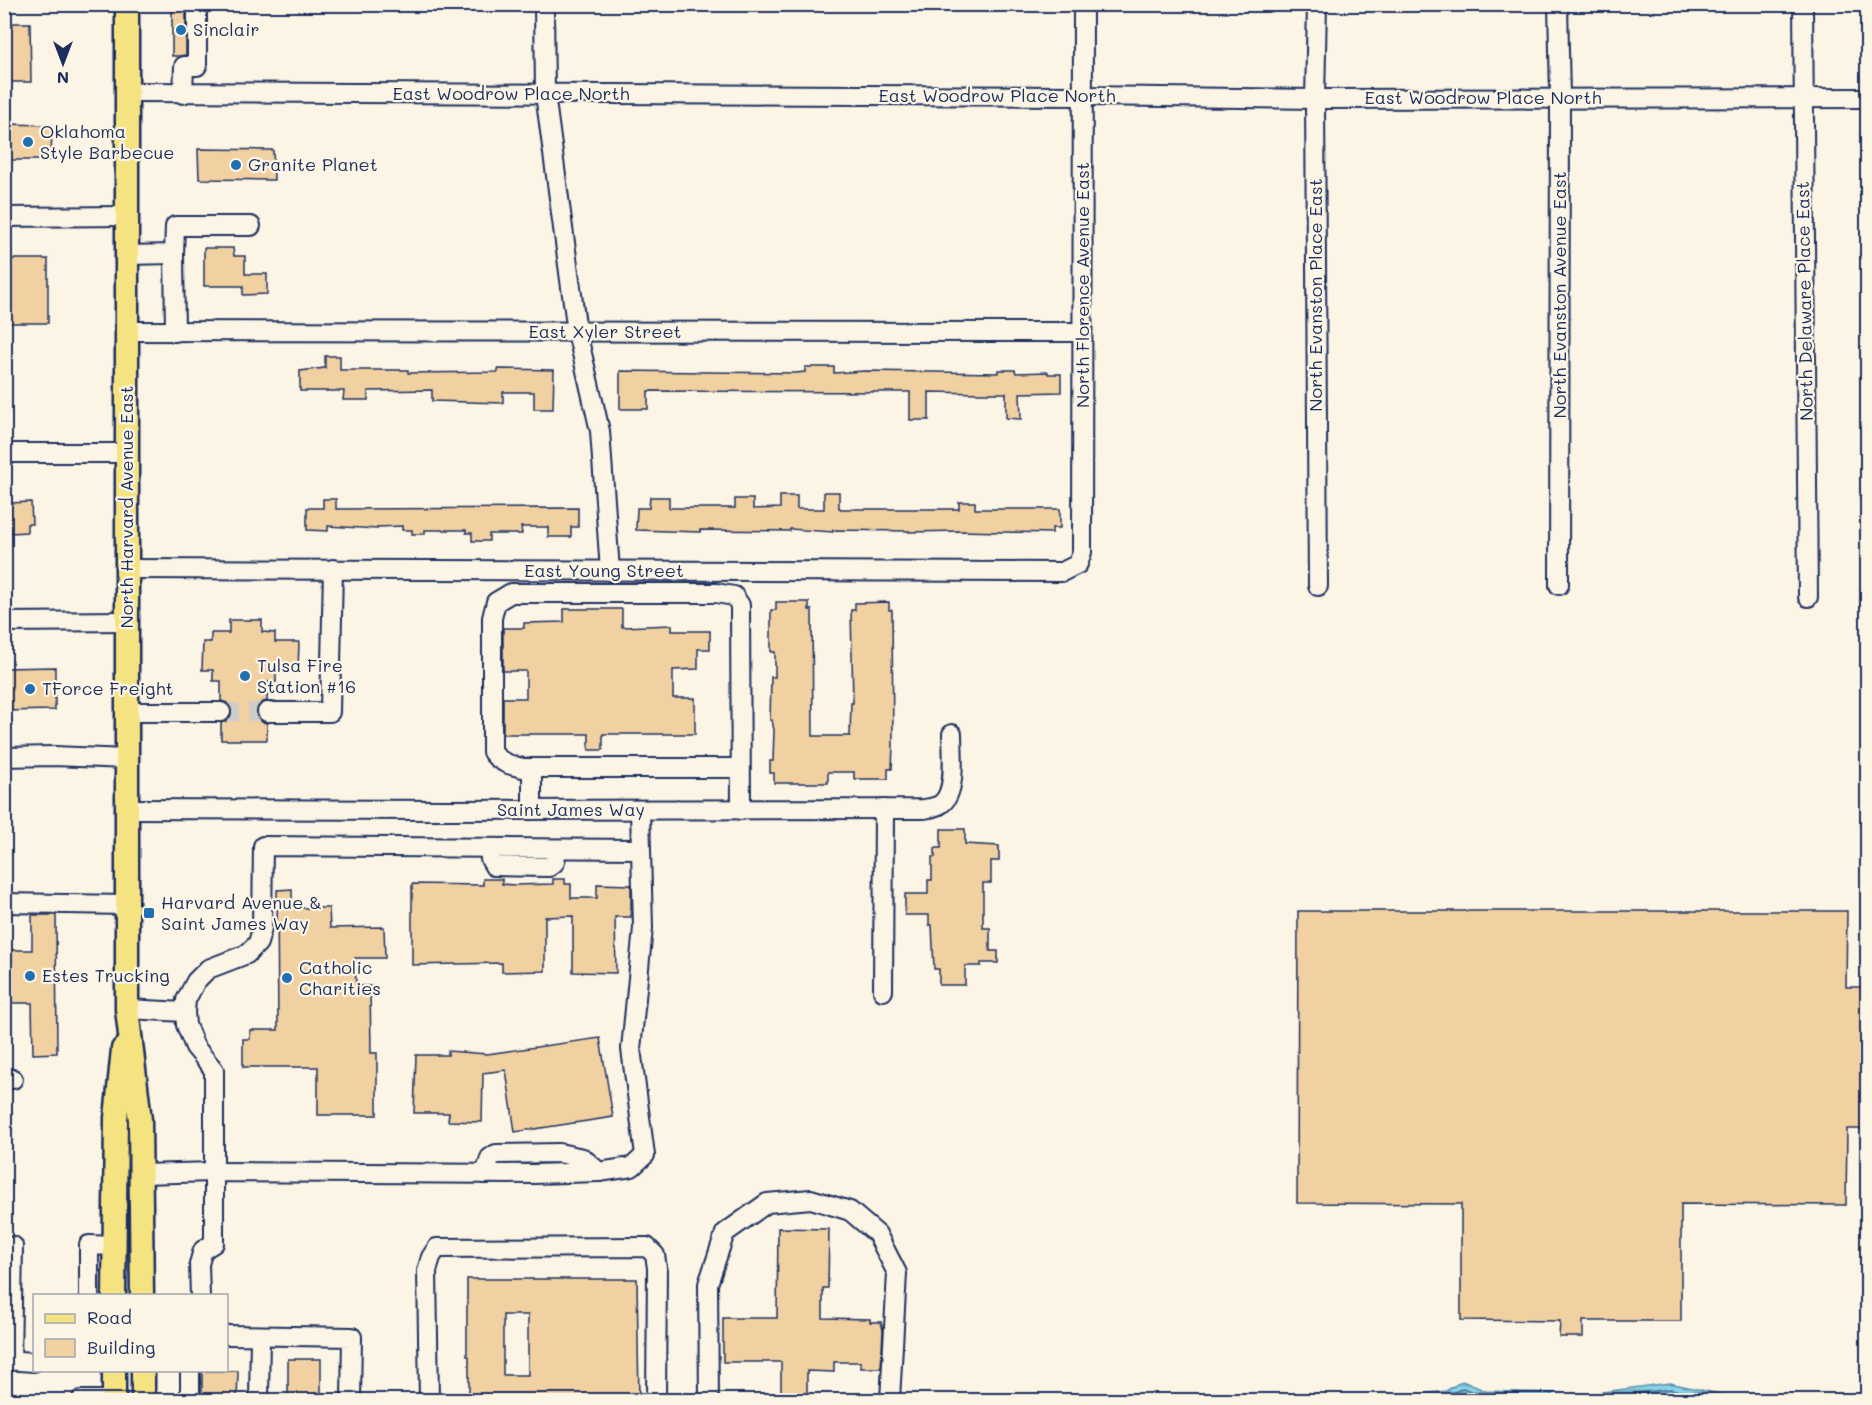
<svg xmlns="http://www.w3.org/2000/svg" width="1872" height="1405" viewBox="0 0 1872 1405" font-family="Mali,sans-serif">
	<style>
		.water { fill: url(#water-rules); stroke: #5c91b0; stroke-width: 1.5 }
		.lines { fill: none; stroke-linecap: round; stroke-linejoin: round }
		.shore { stroke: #467095; stroke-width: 1.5 }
		.building { fill: #f1d0a2; stroke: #1b2f5e; stroke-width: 1.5; fill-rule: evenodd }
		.minor-tunnel { stroke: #cfcdca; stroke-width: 18; stroke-dasharray: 18 9; stroke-linecap: butt }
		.minor-casing { stroke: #1b2f5e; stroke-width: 22 }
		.major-casing { stroke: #1b2f5e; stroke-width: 27 }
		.minor { stroke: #fcf5e5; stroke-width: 18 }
		.major { stroke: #f5e382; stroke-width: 22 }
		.poi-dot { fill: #1f6fb2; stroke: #fcf5e5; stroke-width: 2 }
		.labels { text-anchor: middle; stroke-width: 4.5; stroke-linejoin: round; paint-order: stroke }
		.poi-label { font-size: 18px; fill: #1b2f5e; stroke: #fcf5e5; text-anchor: start }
		.street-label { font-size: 18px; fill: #1b2f5e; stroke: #fcf5e5 }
	</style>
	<defs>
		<pattern id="water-rules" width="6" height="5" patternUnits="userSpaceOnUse" patternTransform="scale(1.5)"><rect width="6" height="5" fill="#87d2e7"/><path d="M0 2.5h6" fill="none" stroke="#6eabbe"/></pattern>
	</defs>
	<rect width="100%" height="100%" fill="#fcf5e5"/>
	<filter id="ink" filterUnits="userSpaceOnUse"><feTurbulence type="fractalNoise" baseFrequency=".0167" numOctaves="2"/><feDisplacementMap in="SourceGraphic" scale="12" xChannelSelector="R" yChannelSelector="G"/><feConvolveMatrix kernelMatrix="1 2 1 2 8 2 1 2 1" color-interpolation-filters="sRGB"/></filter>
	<g filter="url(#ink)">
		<g class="water">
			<polygon points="1462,1381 1486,1391 1553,1393 1546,1400 1374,1400 1446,1391"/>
			<polygon points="1670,1383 1746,1400 1592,1400 1587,1394"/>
		</g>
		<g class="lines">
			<g class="shore">
				<polyline points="1418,1400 1447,1396 1463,1388 1485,1397 1540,1399 1542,1400"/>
				<polyline points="1597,1400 1599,1398 1670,1389 1721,1400"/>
			</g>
		</g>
		<g class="building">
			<polygon points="172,4 186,4 186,55 179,56 172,56"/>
			<polygon points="4,23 30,23 31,82 4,82"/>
			<polygon points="4,124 52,125 51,160 4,160"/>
			<polygon points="198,149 273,150 274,180 199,179"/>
			<polygon points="204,248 233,248 234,256 245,256 245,274 267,274 267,294 243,295 243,286 204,286"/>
			<rect x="4" y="259" width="44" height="64"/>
			<polygon points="325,356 340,356 340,370 408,370 408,373 498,372 498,369 554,370 553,409 534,409 534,392 503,392 503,403 432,401 432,390 368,391 368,400 343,400 344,391 300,391 300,371 325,368"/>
			<polygon points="805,367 834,367 834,373 865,371 998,373 998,370 1015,370 1016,373 1048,372 1048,374 1061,374 1061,392 1020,393 1021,419 1006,418 1006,393 983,393 929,392 929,420 910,420 910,392 648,391 648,409 620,409 620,371 796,373 805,372"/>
			<polygon points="824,492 839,492 839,508 841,509 959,509 959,502 975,502 975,509 1060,509 1060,528 1052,528 1052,533 960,531 909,532 909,531 833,530 833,532 790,529 790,531 700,530 700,532 636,530 637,508 649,508 650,497 669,497 669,508 735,508 735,499 753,499 753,509 780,508 780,496 797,496 797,509 824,509"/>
			<polygon points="323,499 336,499 336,509 578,508 578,527 571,527 571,537 548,537 548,527 521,527 522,534 489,534 489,541 472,541 472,533 466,533 466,530 425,530 425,534 412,534 412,530 402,530 402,526 377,527 377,529 328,526 328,531 307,530 307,508 323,508"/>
			<polygon points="31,502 32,524 27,524 27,532 10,533 9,503"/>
			<polygon points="776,602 809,602 809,610 812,610 813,736 850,736 851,703 853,703 851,610 855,610 855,603 889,602 889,610 892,610 893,745 892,769 888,769 888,779 854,779 854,772 828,772 828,783 774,783 774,773 770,773 770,761 773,761 774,730 772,720 770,720 771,677 775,677 775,652 771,652 771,610 776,610"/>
			<polygon points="564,609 622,609 622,627 672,625 672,631 710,631 710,649 698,649 698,669 673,670 673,698 695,698 695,734 603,734 603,750 589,750 589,734 503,734 503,698 526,698 526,671 503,671 503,628 524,628 524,623 564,622"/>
			<polygon points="229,620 262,620 262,632 275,633 275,642 299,642 298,672 276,672 276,682 268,682 267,701 261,703 257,707 256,713 258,718 262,722 267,723 267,740 221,740 221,723 230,718 232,711 227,703 221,701 221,681 213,681 213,670 202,670 203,642 211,642 211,633 229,633"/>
			<polygon points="55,667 55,710 4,711 4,668"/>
			<polygon points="941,829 965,829 965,844 999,846 999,861 991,861 991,883 983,883 983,928 990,928 990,951 998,951 998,963 981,963 981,966 965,966 965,985 939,985 939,969 934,969 932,925 929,925 929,915 905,915 905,894 928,894 928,880 932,880 932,857 935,857 935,848 941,848"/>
			<polygon points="483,879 502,879 502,884 515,885 553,884 553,879 565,879 565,884 571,884 571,898 597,898 597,884 631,885 631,917 615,917 616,973 573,972 573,916 545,917 545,971 502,972 502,963 412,965 412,884 483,885"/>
			<polygon points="292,889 292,908 329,908 330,928 384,927 385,958 355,958 356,986 370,986 371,1053 377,1053 377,1115 318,1115 318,1067 243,1067 243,1039 250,1039 250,1030 278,1030 277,890"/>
			<polygon points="1298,911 1847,911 1846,987 1868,987 1868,1129 1847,1129 1846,1205 1681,1204 1681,1321 1583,1321 1583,1337 1559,1337 1560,1321 1461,1320 1461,1204 1297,1203"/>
			<polygon points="32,915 56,915 57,1053 33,1054 32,1003 4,1003 4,950 32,950"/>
			<polygon points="600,1038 613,1117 515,1132 506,1070 483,1073 482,1122 448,1121 449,1113 414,1113 416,1055 448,1055 448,1051 487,1054"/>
			<polygon points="778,1228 829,1229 828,1288 823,1288 823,1318 870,1319 870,1322 881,1322 883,1330 881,1368 861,1368 861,1362 834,1362 834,1372 807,1371 807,1401 781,1401 781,1362 723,1362 723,1318 777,1318"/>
			<path d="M467,1279h170l2,122h-170v-45h-2zM503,1315h25v60h-25z"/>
			<rect x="288" y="1359" width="33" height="42"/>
			<polygon points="202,1371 238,1371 237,1401 202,1401"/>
		</g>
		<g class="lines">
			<polyline class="minor-tunnel" points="221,712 267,712"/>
			<defs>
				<g id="minor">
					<polyline points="544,4 545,94 577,332 600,431 610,571"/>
					<polyline points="1317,4 1315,99 1318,586"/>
					<polyline points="1558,4 1560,97 1559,585"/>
					<polyline points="1803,4 1808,597"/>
					<polyline points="127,92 1084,96 1315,99 1868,98"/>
					<polyline points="183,94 184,66 197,66 197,4"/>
					<polyline points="4,217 127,216"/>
					<polyline points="174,254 175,332"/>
					<polyline points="127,255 174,254 175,226 251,226"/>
					<polyline points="127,331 1082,332"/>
					<polyline points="4,453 127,453"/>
					<polyline points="127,569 1062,572 1078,564 1082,552 1083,4"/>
					<polyline points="4,622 127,621"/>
					<polyline points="127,712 221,712"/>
					<polyline points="267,712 330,712 333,569"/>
					<polyline points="4,757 54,756 127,759"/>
					<path d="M740,768h-217c-13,-3 -23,-5 -31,-16v-134l4,-16 15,-9h205l18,3 6,9 1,205"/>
					<path d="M127,809l320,1 477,-1c6,-1 14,-2 18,-6 15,-12 10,-51 10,-69"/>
					<polyline points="532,810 532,768"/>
					<polyline points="489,848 490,859 494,866 549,867 555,862 557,849"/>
					<polyline points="4,903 127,905"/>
					<polyline points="883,991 884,809"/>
					<polyline points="127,1009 185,1012"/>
					<polyline points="4,1079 13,1079"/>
					<polyline points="141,1174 214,1172 534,1174 599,1172 632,1167 645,1155 631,1049 643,928 640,810"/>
					<polyline points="485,1174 490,1158 496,1154 559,1153 583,1158 599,1172"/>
					<polyline points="89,1296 89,1245 115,1246"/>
					<polyline points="200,1296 199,1264 203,1250 214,1243 214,1070 195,1047 186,1025 185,1012 186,1000 196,981 208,969 247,954 258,943 262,928 263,846 640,849"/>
					<polyline points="226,1335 352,1337 351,1400"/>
					<polyline points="4,1360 34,1362"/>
					<polyline points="11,1361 13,1246"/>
					<polyline points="81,1400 109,1400"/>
					<polyline points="190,1400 190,1370"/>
					<polyline points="259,1400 260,1336"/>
					<polyline points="429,1400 427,1271 431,1257 437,1248 647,1247 655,1255 657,1268 656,1400"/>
					<polyline points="709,1400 708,1284 725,1233 767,1203 811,1199 850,1211 877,1234 897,1273 890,1400"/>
				</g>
				<g id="major">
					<polyline points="127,4 127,1009 140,1120 142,1296"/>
					<polyline points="114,1296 116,1118 123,1049"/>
					<polyline points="143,1370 143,1400"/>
					<polyline points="114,1400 114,1370"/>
				</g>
			</defs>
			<use href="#minor" class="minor-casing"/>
			<use href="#major" class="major-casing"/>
			<use href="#minor" class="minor"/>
			<use href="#major" class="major"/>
		</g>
	</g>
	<g class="poi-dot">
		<circle cx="181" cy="30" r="6"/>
		<circle cx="28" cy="142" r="6"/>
		<circle cx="236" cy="165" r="6"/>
		<circle cx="245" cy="676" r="6"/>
		<circle cx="30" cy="689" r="6"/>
		<rect x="143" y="907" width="12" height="12" rx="3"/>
		<circle cx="30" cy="976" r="6"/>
		<circle cx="287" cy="978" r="6"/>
	</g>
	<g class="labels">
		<g class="poi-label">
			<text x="193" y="36">Sinclair</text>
			<text x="40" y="138">Oklahoma<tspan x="40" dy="21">Style Barbecue</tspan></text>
			<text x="248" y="171">Granite Planet</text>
			<text x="257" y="672">Tulsa Fire<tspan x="257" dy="21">Station #16</tspan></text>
			<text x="42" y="695">TForce Freight</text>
			<text x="161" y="909">Harvard Avenue &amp;<tspan x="161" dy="21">Saint James Way</tspan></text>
			<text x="299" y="974">Catholic<tspan x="299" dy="21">Charities</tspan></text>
			<text x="42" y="982">Estes Trucking</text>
		</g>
		<g class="street-label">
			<text x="511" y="100">East Woodrow Place North</text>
			<text x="997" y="102">East Woodrow Place North</text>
			<text x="1483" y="104">East Woodrow Place North</text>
			<text transform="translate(1083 285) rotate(-90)" y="6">North Florence Avenue East</text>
			<text transform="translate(1316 295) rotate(-90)" y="6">North Evanston Place East</text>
			<text transform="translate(1560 295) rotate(-90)" y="6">North Evanston Avenue East</text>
			<text transform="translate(1805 301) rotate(-91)" y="6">North Delaware Place East</text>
			<text x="605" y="338">East Xyler Street</text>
			<text transform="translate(127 507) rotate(-90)" y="6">North Harvard Avenue East</text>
			<text x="604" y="577">East Young Street</text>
			<text x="571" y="816">Saint James Way</text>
		</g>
	</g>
	<rect width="1872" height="1405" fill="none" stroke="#fcf5e5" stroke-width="24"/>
	<rect x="12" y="12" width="1848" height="1381" fill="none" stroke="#1b2f5e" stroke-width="2" filter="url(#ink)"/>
	<rect x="33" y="1294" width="195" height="78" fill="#fcf5e5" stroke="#a2a6af" stroke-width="1.5"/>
	<rect x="45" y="1314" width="30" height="9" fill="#f5e382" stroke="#a2a6af" stroke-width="1.5"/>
	<text x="87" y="1324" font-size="18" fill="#1b2f5e">Road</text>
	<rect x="45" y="1339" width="30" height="18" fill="#f1d0a2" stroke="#a2a6af" stroke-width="1.5"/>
	<text x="87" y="1354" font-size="18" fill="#1b2f5e">Building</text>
	<g transform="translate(63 63) rotate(180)" stroke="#fcf5e5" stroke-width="4.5" paint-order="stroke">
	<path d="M0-4.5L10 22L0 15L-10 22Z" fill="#1b2f5e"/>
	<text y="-9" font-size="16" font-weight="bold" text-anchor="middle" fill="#1b2f5e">N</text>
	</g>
</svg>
